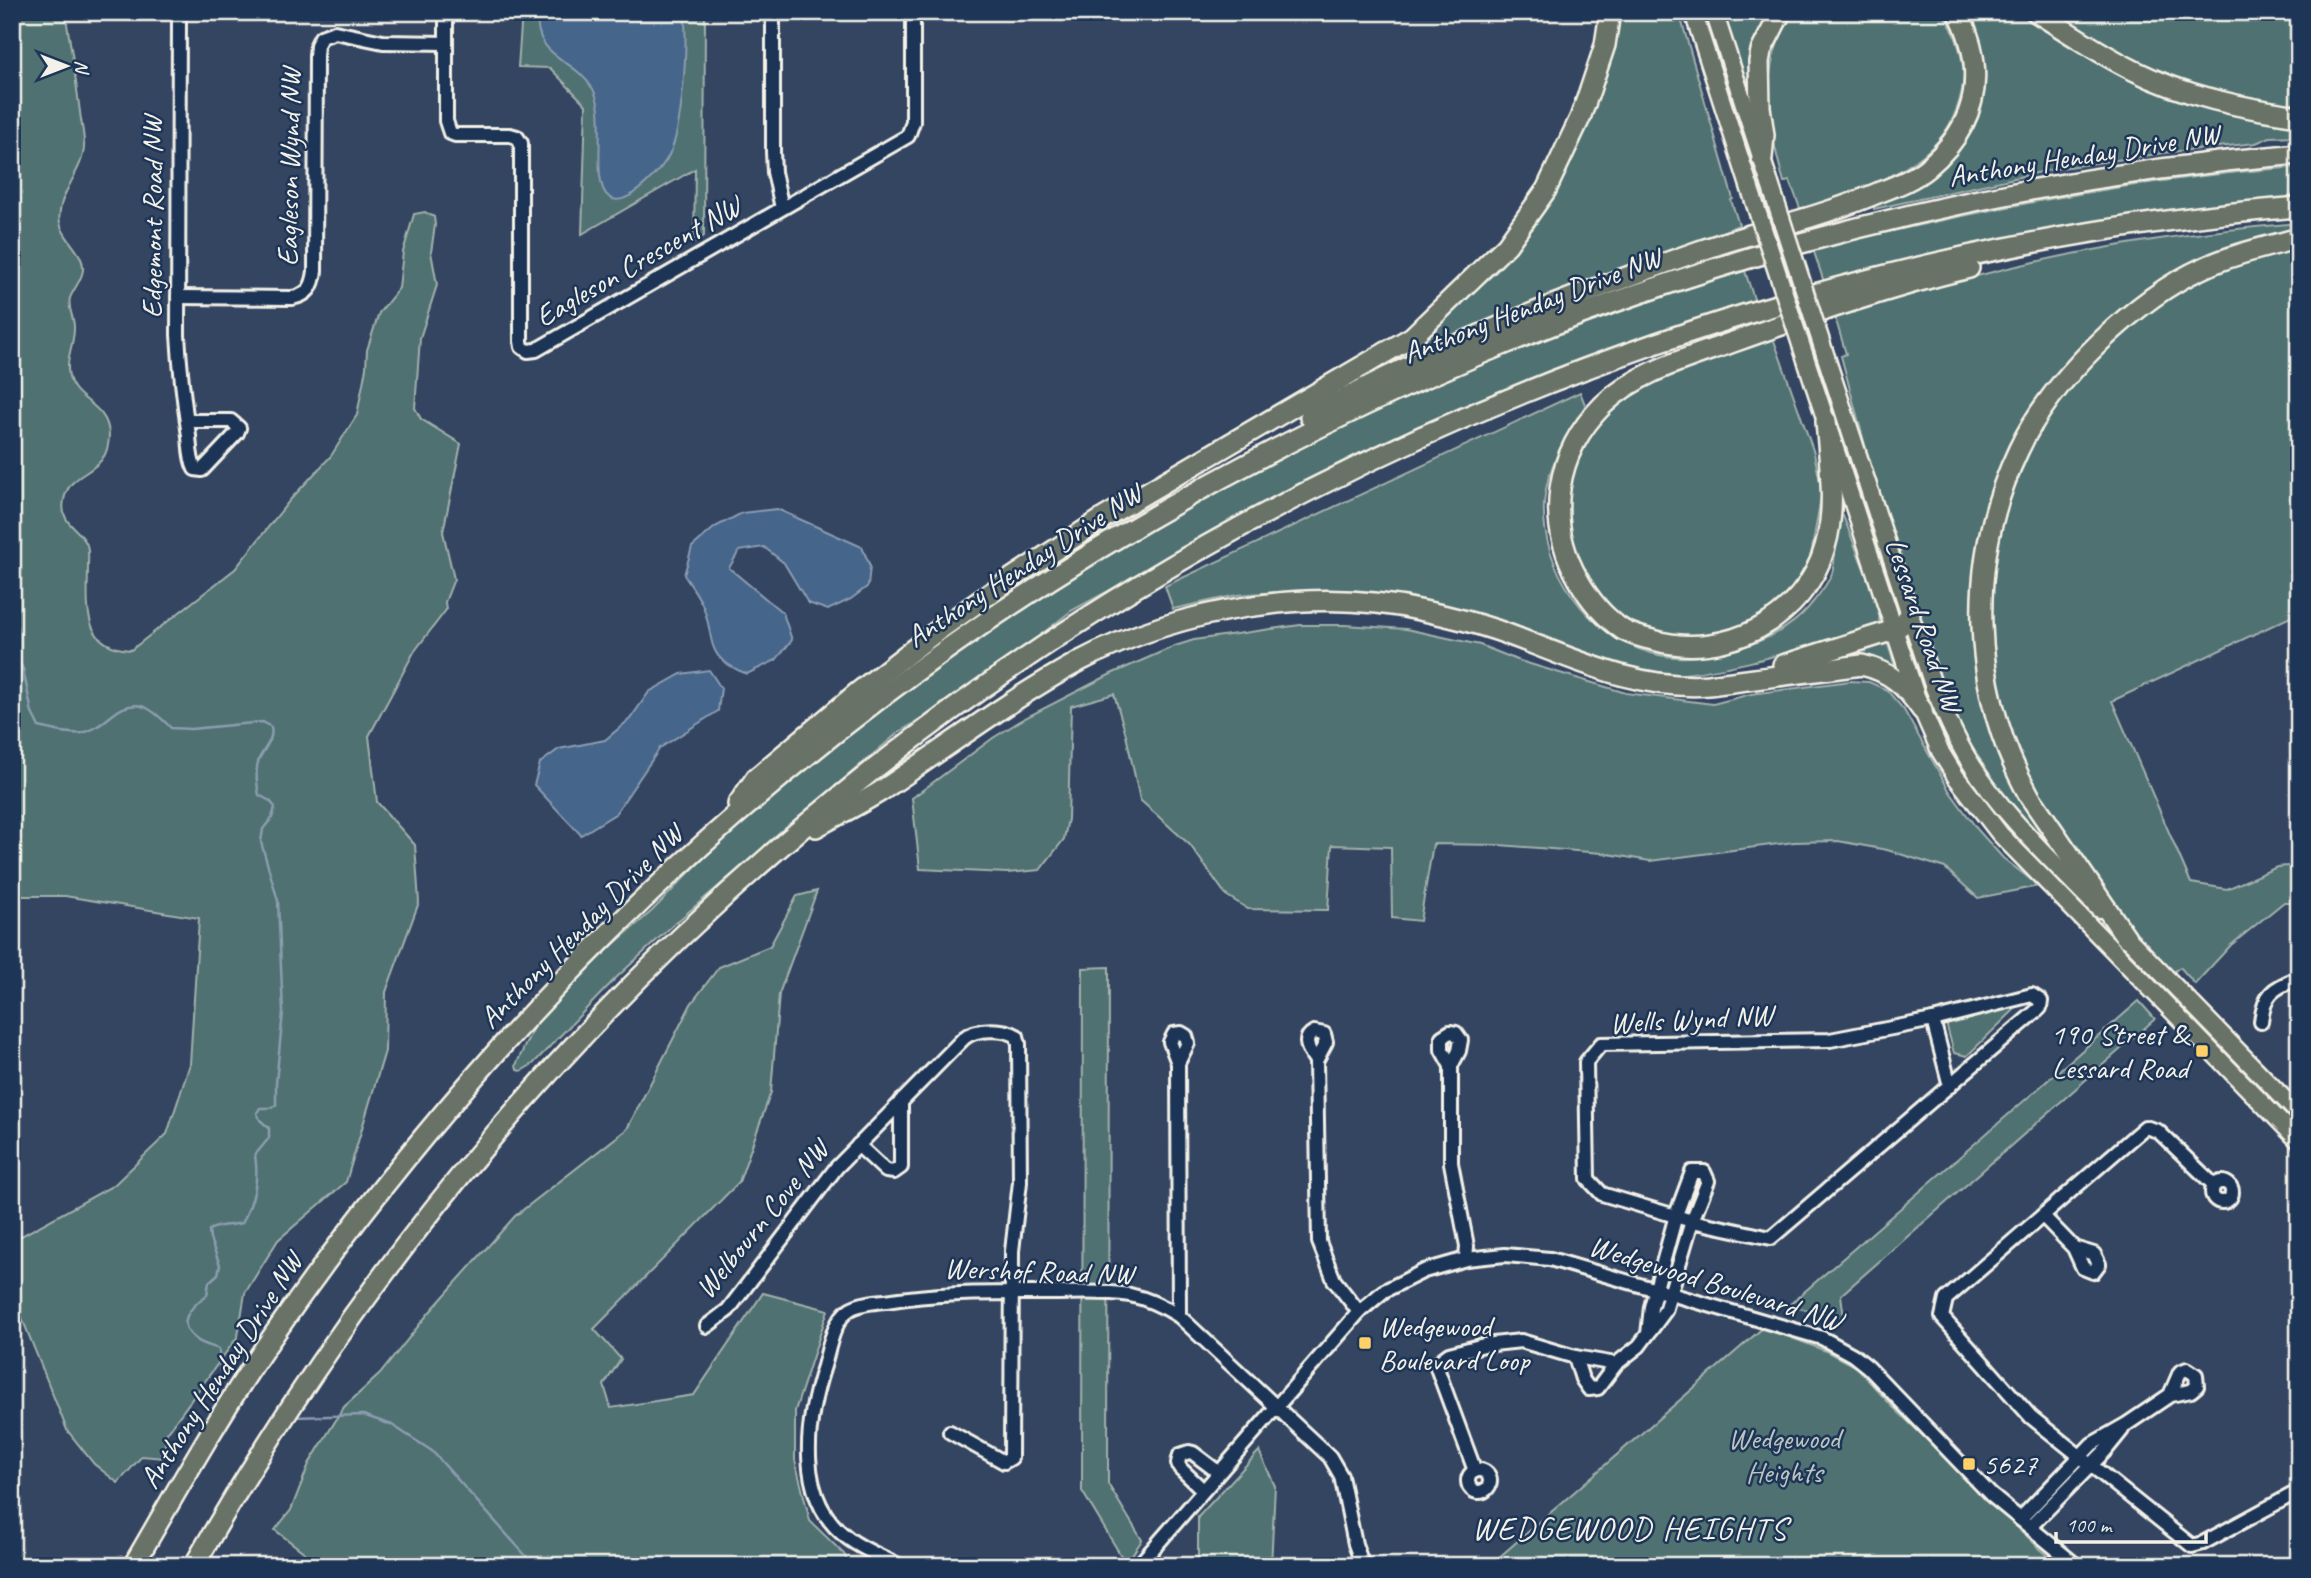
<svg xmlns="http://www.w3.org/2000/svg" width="2311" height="1578" viewBox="0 0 2311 1578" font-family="Caveat,sans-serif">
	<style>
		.green { fill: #507171; stroke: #a2b1ac; stroke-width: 2 }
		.water { fill: #45658a; stroke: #8b9db0; stroke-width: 2 }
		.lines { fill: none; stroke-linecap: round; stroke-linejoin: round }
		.stream { stroke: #8b9db0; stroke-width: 2.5 }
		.minor-casing { stroke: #f4f1e8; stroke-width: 18 }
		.major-casing { stroke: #f4f1e8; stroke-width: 21 }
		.highway-casing { stroke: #f4f1e8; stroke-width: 24 }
		.minor { stroke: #1d3557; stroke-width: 12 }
		.major { stroke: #697266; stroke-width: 16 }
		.highway { stroke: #697266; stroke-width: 19 }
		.major-bridge-casing { stroke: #f4f1e8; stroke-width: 21; stroke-linecap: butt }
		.major-bridge { stroke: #697266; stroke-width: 16 }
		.poi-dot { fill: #ffd166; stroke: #1d3557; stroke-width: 2.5 }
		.labels { text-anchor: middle; stroke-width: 5; stroke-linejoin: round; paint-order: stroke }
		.street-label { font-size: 30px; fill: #f4f1e8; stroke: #1d3557 }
		.poi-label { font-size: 30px; fill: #f4f1e8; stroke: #1d3557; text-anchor: start }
		.park-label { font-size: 30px; fill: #bbc4be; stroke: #1d3557 }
		.neighbourhood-label { font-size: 32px; letter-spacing: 2px; fill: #f4f1e8; stroke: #1d3557 }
	</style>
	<rect width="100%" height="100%" fill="#344562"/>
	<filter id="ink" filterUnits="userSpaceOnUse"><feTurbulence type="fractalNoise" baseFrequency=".0143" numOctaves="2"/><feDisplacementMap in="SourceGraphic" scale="14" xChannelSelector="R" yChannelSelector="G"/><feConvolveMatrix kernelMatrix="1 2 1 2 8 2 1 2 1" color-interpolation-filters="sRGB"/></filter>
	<g filter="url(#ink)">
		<g class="green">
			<path d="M12,12h53c6,33 11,66 15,100 1,11 5,25 4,36 -2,25 -29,49 -24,75 3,16 25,30 23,47 -1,10 -9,18 -13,28 -3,11 5,20 4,31 0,16 -9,30 -5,47 5,26 39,27 40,59 0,42 -39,32 -45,65 -5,25 16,27 23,45 2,6 1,15 1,21 0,38 -8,81 43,84l104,-81 55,-69 41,-44 26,-41 9,-47 1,-18 12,-37 20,-25 4,-36 11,-38 11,-2 9,5 1,8 -4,27 6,33 -17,53 -5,70 6,11 40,25 -18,88 11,47 -9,23 1,8 -32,42 -45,84 8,66 38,43 4,57 -33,90 -1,59 -39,131 -68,58 -33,53 -7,43 -71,97 -4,25 -21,-2 -24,27 -24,-19 -27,-34 -55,-137v-52l102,-56 53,-51 23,-70 9,-146 -134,-22h-53z"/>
			<polygon points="522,12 705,12 704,236 694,243 695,169 582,234 586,105 550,68 518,67"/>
			<polygon points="1617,12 1679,12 1733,199 1731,200 1739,225 1397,362 1392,362 1496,272 1535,226 1573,155 1583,132"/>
			<polygon points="1721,12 1773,12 1751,83 1748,84"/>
			<path d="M1796,12h145c13,15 19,35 22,54 2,15 -1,28 -6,42 -22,64 -100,81 -156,103l-11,-30 -6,1c-16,-54 -28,-122 12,-170z"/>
			<polygon points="1964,12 2017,12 2106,67 2167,96 2265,122 2299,127 2299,136 2270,137 2256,143 2171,152 2055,169 1874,209 1874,204 1974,122"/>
			<path d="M2054,12h245v95c-22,-3 -43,-5 -65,-10 -66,-12 -124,-49 -180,-85z"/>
			<path d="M2299,167v30l-86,9 -389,76 -11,-33c160,-37 321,-71 486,-82z"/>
			<path d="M2299,223v6l-138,53 -42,29 -35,34 -86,132 -21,70 -4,45 1,60 9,53 17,56 42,74 -2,1c-42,-40 -71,-84 -94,-137l-70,-213 -35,-130 5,-2 -11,-37c46,-13 92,-28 138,-40 105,-28 218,-45 326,-54z"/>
			<path d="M2299,248v365l-187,88 79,182 36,6 50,-22 22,-2v37h-15l-53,43 -36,39 -15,-17 -9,7c-34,-42 -72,-83 -103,-128 -11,-16 -19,-34 -29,-51 -7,-13 -17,-27 -23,-41 -16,-40 -24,-87 -25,-130 0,-24 -1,-49 3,-74 20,-118 106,-217 209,-272 29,-15 64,-22 96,-30z"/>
			<polygon points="1744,268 1755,302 1718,312 1619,346 1497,393 1418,427 1365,452 1071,611 971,690 899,732 672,926 615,979 533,1064 521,1071 517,1070 516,1065 537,1019 614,944 652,911 723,838 863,723 955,654 1146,527 1296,447 1532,342"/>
			<polygon points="1771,332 1814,453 1822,491 1811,555 1800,577 1793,588 1773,610 1756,620 1724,634 1689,636 1674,634 1655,631 1623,618 1596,598 1564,526 1566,487 1594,421 1648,382"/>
			<path d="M1580,392l6,15c-19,29 -40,60 -42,97 -3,65 44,132 107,149 28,8 57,4 84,-4 28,-8 54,-19 73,-41 8,-10 20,-23 24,-35 5,-16 3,-47 5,-64l3,-1 40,102 -1,12 -5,5c-70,20 -140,45 -214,49l-317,-83 -67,-1 -39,3 -64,14 -8,-23z"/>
			<polygon points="1300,625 1345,625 1406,629 1480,645 1520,661 1626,693 1713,704 1751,694 1850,681 1869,682 1887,690 1904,710 1950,792 1978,830 2003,858 2039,886 1978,898 1945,868 1887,850 1838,841 1794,842 1650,861 1602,853 1499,845 1433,844 1420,921 1392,918 1391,847 1332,845 1328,910 1248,909 1226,895 1190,845 1140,800 1126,735 1114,694 1071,706 1068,819 1064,839 1040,870 1007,873 920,869 912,798 993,738 1025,718 1111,674 1175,646 1194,640"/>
			<path d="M1887,642l9,27c-18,-13 -35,-12 -56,-12v-2z"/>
			<polygon points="817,891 779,994 771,1092 739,1182 594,1329 621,1359 604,1385 611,1408 694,1395 763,1293 828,1310 795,1411 795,1460 810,1521 844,1554 850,1566 322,1566 275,1530 291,1510 309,1464 344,1407 380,1374 428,1314 515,1216 627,1129 691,1004 719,967 770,946 797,896"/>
			<polygon points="1109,967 1108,1484 1142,1540 1126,1564 1082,1491 1083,968"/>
			<polygon points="2139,1001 2155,1019 1841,1295 1844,1318 1788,1306"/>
			<polygon points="2021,1003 1967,1056 1954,1053 1946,1023"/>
			<polygon points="1764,1327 1826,1351 1856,1367 1891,1405 2039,1548 2061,1566 1489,1566"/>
			<polygon points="1259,1451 1275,1486 1271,1566 1198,1566 1198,1517"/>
		</g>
		<g class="water">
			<path d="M537,12h147c4,30 -1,117 -15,143 -7,14 -19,25 -31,35 -7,6 -20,14 -29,7 -20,-15 0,-81 -16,-108 -21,-34 -58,-28 -56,-77z"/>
			<path d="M777,509l85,38 8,19 -2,20 -17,13 -23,11 -20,-7 -24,-40 -20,-16 -25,4 -10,17 54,45 9,27 -16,20 -29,14c-43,-17 -31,-30 -43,-65 -4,-12 -13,-23 -20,-34l8,-28 23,-20 27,-14z"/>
			<polygon points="709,670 721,688 718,711 660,748 615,814 581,835 534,785 540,763 559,749 605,740 630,719 649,692 681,674"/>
		</g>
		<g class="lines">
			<g class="stream">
				<path d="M12,636l1,16 10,17 9,44 7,14c14,3 29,8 43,6 10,-2 21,-10 29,-17 25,-21 41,-8 60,12l20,1 72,-7 8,5c3,13 -7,21 -12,32 -4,10 -2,26 0,36l11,6 5,6 -3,11 -9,11 -2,13 17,59 5,111 -7,71v22l-6,3h-10l-3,5 3,7 9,8v10l-14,17c4,26 -1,45 -13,68 -11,3 -23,1 -33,7l1,9 10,26 -2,9 -9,8 -2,13c-17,12 -33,29 -10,45 6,5 15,6 22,9l1,22 12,1"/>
				<polyline points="295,1417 363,1415 392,1425 432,1451 535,1566"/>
			</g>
			<defs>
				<g id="minor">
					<path d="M179,12l-1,323c2,34 6,68 11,101 1,11 1,24 6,33l7,1 35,-37 2,-5 -8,-7h-44"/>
					<polyline points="446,12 446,121 450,133 455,135 510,135 517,137 521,143 521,341 522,347 528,351 536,350 908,136 913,122 913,12"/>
					<polyline points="773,12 773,152 774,172 782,208"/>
					<path d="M178,297l114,1c16,-3 21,-11 23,-27l1,-215 1,-11 4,-8 14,-5 48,10 63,1"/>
					<polygon points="2032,995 2041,1001 2040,1008 1771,1238 1692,1221 1602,1194 1588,1179 1586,1062 1601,1044 1830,1040 1933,1020"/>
					<polyline points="1933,1020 1950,1086"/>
					<path d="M2261,1022c3,-28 11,-34 38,-44"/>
					<path d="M1316,1061c-7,-10 -15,-22 -2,-29l10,2 2,8 -10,19 3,181 15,38 25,32"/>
					<polyline points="1178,1063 1170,1042 1174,1034 1181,1033 1186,1036 1188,1043 1178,1063 1179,1316"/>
					<polyline points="1451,1066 1442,1050 1442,1037 1450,1032 1456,1033 1461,1040 1459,1051 1451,1066 1451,1163 1467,1246 1466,1259"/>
					<polyline points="858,1145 886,1171 894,1172 901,1167 901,1101"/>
					<circle cx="2222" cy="1192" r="10"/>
					<polyline points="2214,1185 2158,1131 2145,1127 1946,1299 1942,1317 2031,1417 2192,1546 2203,1543 2299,1491"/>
					<polyline points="2043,1216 2074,1248 2083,1268 2093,1272 2099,1264 2094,1254 2074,1248"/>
					<path d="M707,1326l21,-16 108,-142 128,-130c12,-10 40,-10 53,-2l2,8 1,138 -8,69 -1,207 -7,4 -54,-30"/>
					<polyline points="1575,1357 1582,1379 1589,1389 1598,1388 1616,1364 1639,1346 1665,1311 1692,1221 1708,1181 1704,1172 1692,1172 1676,1215 1651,1307 1648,1334"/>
					<circle cx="1479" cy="1481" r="11"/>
					<polyline points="1475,1471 1437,1368 1441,1360 1449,1354 1484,1345 1521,1341 1575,1357 1616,1364"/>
					<polyline points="1203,1490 1180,1468 1178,1463 1180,1455 1189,1452 1193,1453 1218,1472"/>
					<polyline points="2020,1519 2092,1444 2127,1424 2170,1395 2191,1391 2197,1386 2196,1375 2187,1369 2180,1372 2170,1395"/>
					<polyline points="2030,1527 2105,1451 2122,1430"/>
					<path d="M900,1566c-17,-9 -36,-16 -51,-27 -55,-39 -43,-118 -25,-173 5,-17 9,-46 26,-57 10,-6 24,-7 36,-8 54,-9 109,-8 164,-8 26,0 54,-2 80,2 18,4 33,11 49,21l151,141 11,19 14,68 8,22"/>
					<polyline points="1138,1566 1359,1312 1384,1291 1424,1271 1466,1259 1505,1255 1550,1259 1822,1338 1853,1355 1868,1367 1991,1495 2077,1566"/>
				</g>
				<g id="major">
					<polyline points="1693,12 1750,189"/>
					<polyline points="1714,12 1770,184"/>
					<path d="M1826,357l108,331c11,25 21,51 36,74 34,55 84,100 129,147"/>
					<polyline points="1807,363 1916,696 1940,751 1956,777 2000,834 2299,1141"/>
					<polyline points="2120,930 2299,1114"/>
				</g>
				<g id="highway">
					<path d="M2036,12c32,20 64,42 97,58 52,26 109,38 166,46"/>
					<polyline points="1762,158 1764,135 1760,107 1759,62 1761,51 1781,12"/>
					<path d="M1310,417c123,-68 256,-119 389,-166 60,-21 123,-34 181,-59 16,-6 34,-13 47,-24 39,-33 56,-72 44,-122 -3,-11 -7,-25 -14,-34"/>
					<path d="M1826,421c3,41 11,86 -1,126 -20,72 -100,114 -172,93 -9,-2 -21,-5 -30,-10 -19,-13 -34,-31 -45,-51 -33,-59 -23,-126 25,-174 35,-34 89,-48 133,-64 76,-27 154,-54 233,-73"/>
					<polyline points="1783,665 1894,630 1904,623 1910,614"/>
					<polyline points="738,804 756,778 857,693 933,634 1012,578 1105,517 1412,337 1507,245 1546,190 1580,118 1590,90 1605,45 1610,12"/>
					<path d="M816,827c22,-12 44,-23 65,-36 66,-44 129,-92 199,-130 101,-53 233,-75 344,-50 24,5 48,11 72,19 69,24 137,61 213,55l153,-20c30,7 43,21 60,45"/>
					<path d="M2126,937l-96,-140c-60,-106 -64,-236 -12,-346 19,-41 50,-78 82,-109 30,-29 65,-57 103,-74 30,-14 64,-21 96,-30"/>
					<path d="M133,1566c43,-74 85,-149 133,-220 71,-104 150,-204 234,-298 458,-513 1114,-838 1799,-894"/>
					<path d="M194,1566c351,-622 916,-1071 1603,-1267 164,-47 332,-79 502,-92"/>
				</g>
			</defs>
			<use href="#minor" class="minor-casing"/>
			<use href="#major" class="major-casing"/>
			<use href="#highway" class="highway-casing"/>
			<use href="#minor" class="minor"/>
			<use href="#major" class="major"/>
			<use href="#highway" class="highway"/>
			<defs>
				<g id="major-bridge">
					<polyline points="1770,184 1826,357"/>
					<polyline points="1750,189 1807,363"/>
				</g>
			</defs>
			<use href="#major-bridge" class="major-bridge-casing"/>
			<use href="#major-bridge" class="major-bridge"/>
		</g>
	</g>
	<g class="poi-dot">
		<rect x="2195" y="1044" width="14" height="14" rx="3.5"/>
		<rect x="1358" y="1336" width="14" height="14" rx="3.5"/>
		<rect x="1962" y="1457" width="14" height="14" rx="3.5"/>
	</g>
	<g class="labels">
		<g class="street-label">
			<text transform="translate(2084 155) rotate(-9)" y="10">Anthony Henday Drive NW</text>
			<text transform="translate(289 167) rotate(-89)" y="10">Eagleson Wynd NW</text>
			<text transform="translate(152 217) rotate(-90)" y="10">Edgemont Road NW</text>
			<text transform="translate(638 261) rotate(-30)" y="10">Eagleson Crescent NW</text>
			<text transform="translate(1532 305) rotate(-21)" y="10">Anthony Henday Drive NW</text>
			<text transform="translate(1024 565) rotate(-33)" y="10">Anthony Henday Drive NW</text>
			<text transform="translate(1924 625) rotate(71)" y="10">Lessard Road NW</text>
			<text transform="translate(581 926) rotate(-45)" y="10">Anthony Henday Drive NW</text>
			<text transform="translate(1691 1019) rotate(-3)" y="10">Wells Wynd NW</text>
			<text transform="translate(762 1219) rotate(-51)" y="10">Welbourn Cove NW</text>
			<text transform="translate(1039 1271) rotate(2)" y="10">Wershof Road NW</text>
			<text transform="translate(1716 1283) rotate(17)" y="10">Wedgewood Boulevard NW</text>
			<text transform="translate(221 1370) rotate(-57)" y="10">Anthony Henday Drive NW</text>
		</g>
		<g class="poi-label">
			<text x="2188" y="1044" text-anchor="end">190 Street &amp;<tspan x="2188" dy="34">Lessard Road</tspan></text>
			<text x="1379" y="1336">Wedgewood<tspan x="1379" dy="34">Boulevard Loop</tspan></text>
			<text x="1983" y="1474">5627</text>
		</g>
		<g class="park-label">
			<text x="1784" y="1448">Wedgewood<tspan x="1784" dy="34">Heights</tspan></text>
		</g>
		<g class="neighbourhood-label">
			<text x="1630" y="1539">WEDGEWOOD HEIGHTS</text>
		</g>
	</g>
	<rect width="2311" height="1578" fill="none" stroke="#1d3557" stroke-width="42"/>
	<rect x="21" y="21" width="2269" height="1536" fill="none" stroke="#f4f1e8" stroke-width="2.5" filter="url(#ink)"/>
	<g transform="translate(66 66) rotate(90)" stroke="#1d3557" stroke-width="5" paint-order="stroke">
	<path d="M0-5L12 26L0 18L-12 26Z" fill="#f4f1e8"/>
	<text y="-10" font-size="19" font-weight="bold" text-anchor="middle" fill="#f4f1e8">N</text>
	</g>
	<path d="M2056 1532v10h150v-10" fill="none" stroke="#f4f1e8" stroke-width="3.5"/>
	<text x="2066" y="1532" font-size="21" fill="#f4f1e8" stroke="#1d3557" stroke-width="5" paint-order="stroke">100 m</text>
</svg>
